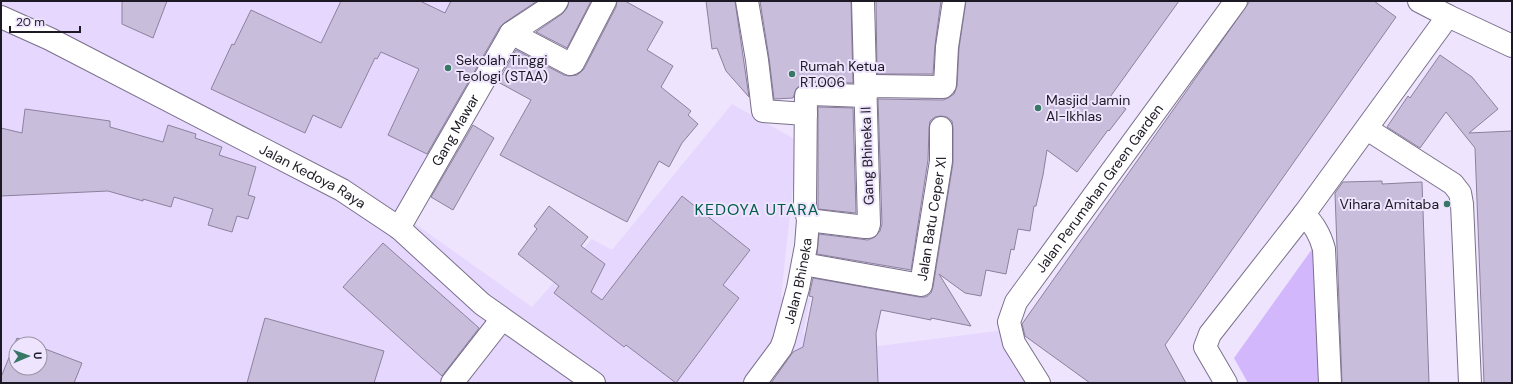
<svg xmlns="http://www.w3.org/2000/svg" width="1513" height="384" viewBox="0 0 1513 384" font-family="'DM Sans',sans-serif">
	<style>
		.built { fill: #e6d7fe; fill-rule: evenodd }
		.green { fill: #d3b7fd }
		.building { fill: #c8bddb; stroke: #8c819d }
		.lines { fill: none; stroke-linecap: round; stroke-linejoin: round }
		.street-casing { stroke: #7a708b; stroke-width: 24 }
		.secondary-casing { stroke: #7a708b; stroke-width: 24 }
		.street { stroke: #fff; stroke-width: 22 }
		.secondary { stroke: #fff; stroke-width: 22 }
		.poi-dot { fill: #377765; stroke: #eee4fd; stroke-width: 1.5 }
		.labels { text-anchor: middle; stroke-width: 4; stroke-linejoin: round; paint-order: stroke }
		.poi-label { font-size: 14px; fill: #1d1924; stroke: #eee4fd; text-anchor: start }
		.street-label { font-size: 14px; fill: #1d1924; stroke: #eee4fd }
		.quarter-label { font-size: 16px; letter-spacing: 1px; fill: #015b49; stroke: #eee4fd }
	</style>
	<rect width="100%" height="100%" fill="#eee4fd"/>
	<path class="built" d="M1,1h517l-13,30 -101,185 128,91 60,-68 20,11 120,-146 66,37 -17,156 29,2 -7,35 22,3 45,9h9l125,-16 33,53h-1036zM16,344h24v24h-24z"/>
	<polygon class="green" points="1315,245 1322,383 1248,383 1234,358"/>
	<g class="building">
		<polygon points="122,1 167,1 153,38 122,24"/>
		<polygon points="341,1 420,1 445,13 451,1 537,1 504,23 500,27 427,154 388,135 419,69 381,52 377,59 375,58 341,128 313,115 305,133 211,89 232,44 234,45 251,10 321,43"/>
		<polygon points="569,1 591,1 567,48 536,32 562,14 567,8"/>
		<polygon points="617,1 625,1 663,22 647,50 673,66 661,87 691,111 688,115 698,124 682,143 669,167 659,161 627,222 500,155 531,100 498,82 516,50 564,75 569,76 577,75 584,69 616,7"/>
		<polygon points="706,1 735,1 749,97 726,71 717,48 712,49"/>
		<polygon points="760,1 851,1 853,83 807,82 796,89 793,98 774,99 769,58"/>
		<polygon points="876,1 941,1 935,45 933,74 877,74"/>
		<polygon points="966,1 1179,1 1110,97 1126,109 1109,131 1108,130 1077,172 1047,150 1043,175 1036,206 1034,206 1030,231 1018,229 1014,250 1011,249 1006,274 986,270 981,296 965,293 939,274 971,326 931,318 931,320 881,310 876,333 878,383 771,383 793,352 803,347 813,297 809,296 813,278 919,297 926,297 931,293 933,287 953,163 953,128 952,121 947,117 941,116 935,117 930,121 929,128 928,160 911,270 817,254 819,234 868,240 875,237 880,231 882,224 878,99 943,100 948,98 954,94 957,86 959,48"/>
		<polygon points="1250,1 1374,1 1396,17 1165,345 1186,383 1090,383 1025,336 1022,324"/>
		<polygon points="1440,55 1472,77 1498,109 1469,133 1512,131 1512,383 1484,383 1475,148 1446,112 1420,148 1387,127 1408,96 1410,98"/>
		<polygon points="818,107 853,108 856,213 818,209"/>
		<polygon points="25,109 110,121 110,127 163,142 168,125 196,134 195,138 222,147 219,155 256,167 248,195 255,197 248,219 237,216 232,232 208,225 213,209 174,197 171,207 143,199 143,201 108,191 1,196 1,128 22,133"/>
		<polygon points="473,125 494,138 453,210 431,197"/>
		<polygon points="1382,181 1382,184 1422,182 1429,383 1342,383 1335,193 1343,182"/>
		<polygon points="682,196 750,250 723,285 739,298 676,383 626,345 624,347 554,293 559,286 518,254 537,229 534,226 549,206 588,237 581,246 605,264 591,292 602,300"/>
		<polygon points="383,243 479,328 442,376 343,287"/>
		<polygon points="265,318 384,351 374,383 247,383"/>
		<polygon points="17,338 33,344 16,344 16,368 40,368 40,347 82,363 74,383 1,383 1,377"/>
	</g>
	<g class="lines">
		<defs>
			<g id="street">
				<polyline points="557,1 555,4 511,33 570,64 573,63 605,1"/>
				<polyline points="747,1 757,60 763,111 806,114"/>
				<polyline points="1419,1 1448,16 1512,46"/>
				<polyline points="1367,129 1453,184 1460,193 1462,204 1470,383"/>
				<path d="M1304,214c10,11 16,20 20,35l6,134"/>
				<polyline points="808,220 865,227 868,227 869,224 863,1"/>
				<path id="s1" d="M399,228l112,-195"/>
				<path id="s2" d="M803,264l118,21 20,-124v-33"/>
				<polyline points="452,383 502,319"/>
				<path id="s3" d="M755,383l26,-35 3,-8 14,-52 8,-42 2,-26 -3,-15 1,-109 5,-2 54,2 5,-10h3l70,1 2,-2 2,-38 7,-46"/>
				<path id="s4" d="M1039,383l-25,-40 -5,-21 7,-20 220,-301"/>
				<polyline points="1226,383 1205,347 1210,334 1304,214 1448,16"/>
			</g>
			<g id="secondary">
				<path id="s5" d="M1,17l49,22 292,151 57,38 83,76 112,79"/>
			</g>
		</defs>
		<use href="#street" class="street-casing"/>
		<use href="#secondary" class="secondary-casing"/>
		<use href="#street" class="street"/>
		<use href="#secondary" class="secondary"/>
	</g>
	<g class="poi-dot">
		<circle cx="448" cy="68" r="4"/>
		<circle cx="792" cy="74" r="4"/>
		<circle cx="1038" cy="108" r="4"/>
		<circle cx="1447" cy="204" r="4"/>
	</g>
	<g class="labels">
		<g class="poi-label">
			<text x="456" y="65">Sekolah Tinggi<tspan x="456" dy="16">Teologi (STAA)</tspan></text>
			<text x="800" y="71">Rumah Ketua<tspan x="800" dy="16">RT.006</tspan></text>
			<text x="1046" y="105">Masjid Jamin<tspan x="1046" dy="16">Al-Ikhlas</tspan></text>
			<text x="1439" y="209" text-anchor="end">Vihara Amitaba</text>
		</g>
		<g class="street-label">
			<text dy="5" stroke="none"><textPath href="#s1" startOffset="113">Gang Mawar</textPath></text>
			<text transform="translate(867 156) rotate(-92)" y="5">Gang Bhineka II</text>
			<text dy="5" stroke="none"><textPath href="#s5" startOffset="350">Jalan Kedoya Raya</textPath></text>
			<text dy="5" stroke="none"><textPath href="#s4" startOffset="231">Jalan Perumahan Green Garden</textPath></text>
			<text dy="5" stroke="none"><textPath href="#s2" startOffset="187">Jalan Batu Ceper XI</textPath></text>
			<text dy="5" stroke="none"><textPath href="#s3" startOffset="113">Jalan Bhineka</textPath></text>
		</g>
		<g class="quarter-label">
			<text x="757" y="215">KEDOYA UTARA</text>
		</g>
	</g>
	<rect width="1513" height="384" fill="none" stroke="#1d1924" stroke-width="4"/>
	<g transform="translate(28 356) rotate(88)"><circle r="19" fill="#eee4fd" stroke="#9a93a6"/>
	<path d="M0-3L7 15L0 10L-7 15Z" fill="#377765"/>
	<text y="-6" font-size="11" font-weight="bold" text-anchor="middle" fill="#1d1924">U</text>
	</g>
	<path d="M10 26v6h70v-6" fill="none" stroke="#1d1924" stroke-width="2"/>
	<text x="16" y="26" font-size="12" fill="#1d1924" stroke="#eee4fd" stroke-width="3" paint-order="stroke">20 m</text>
</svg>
